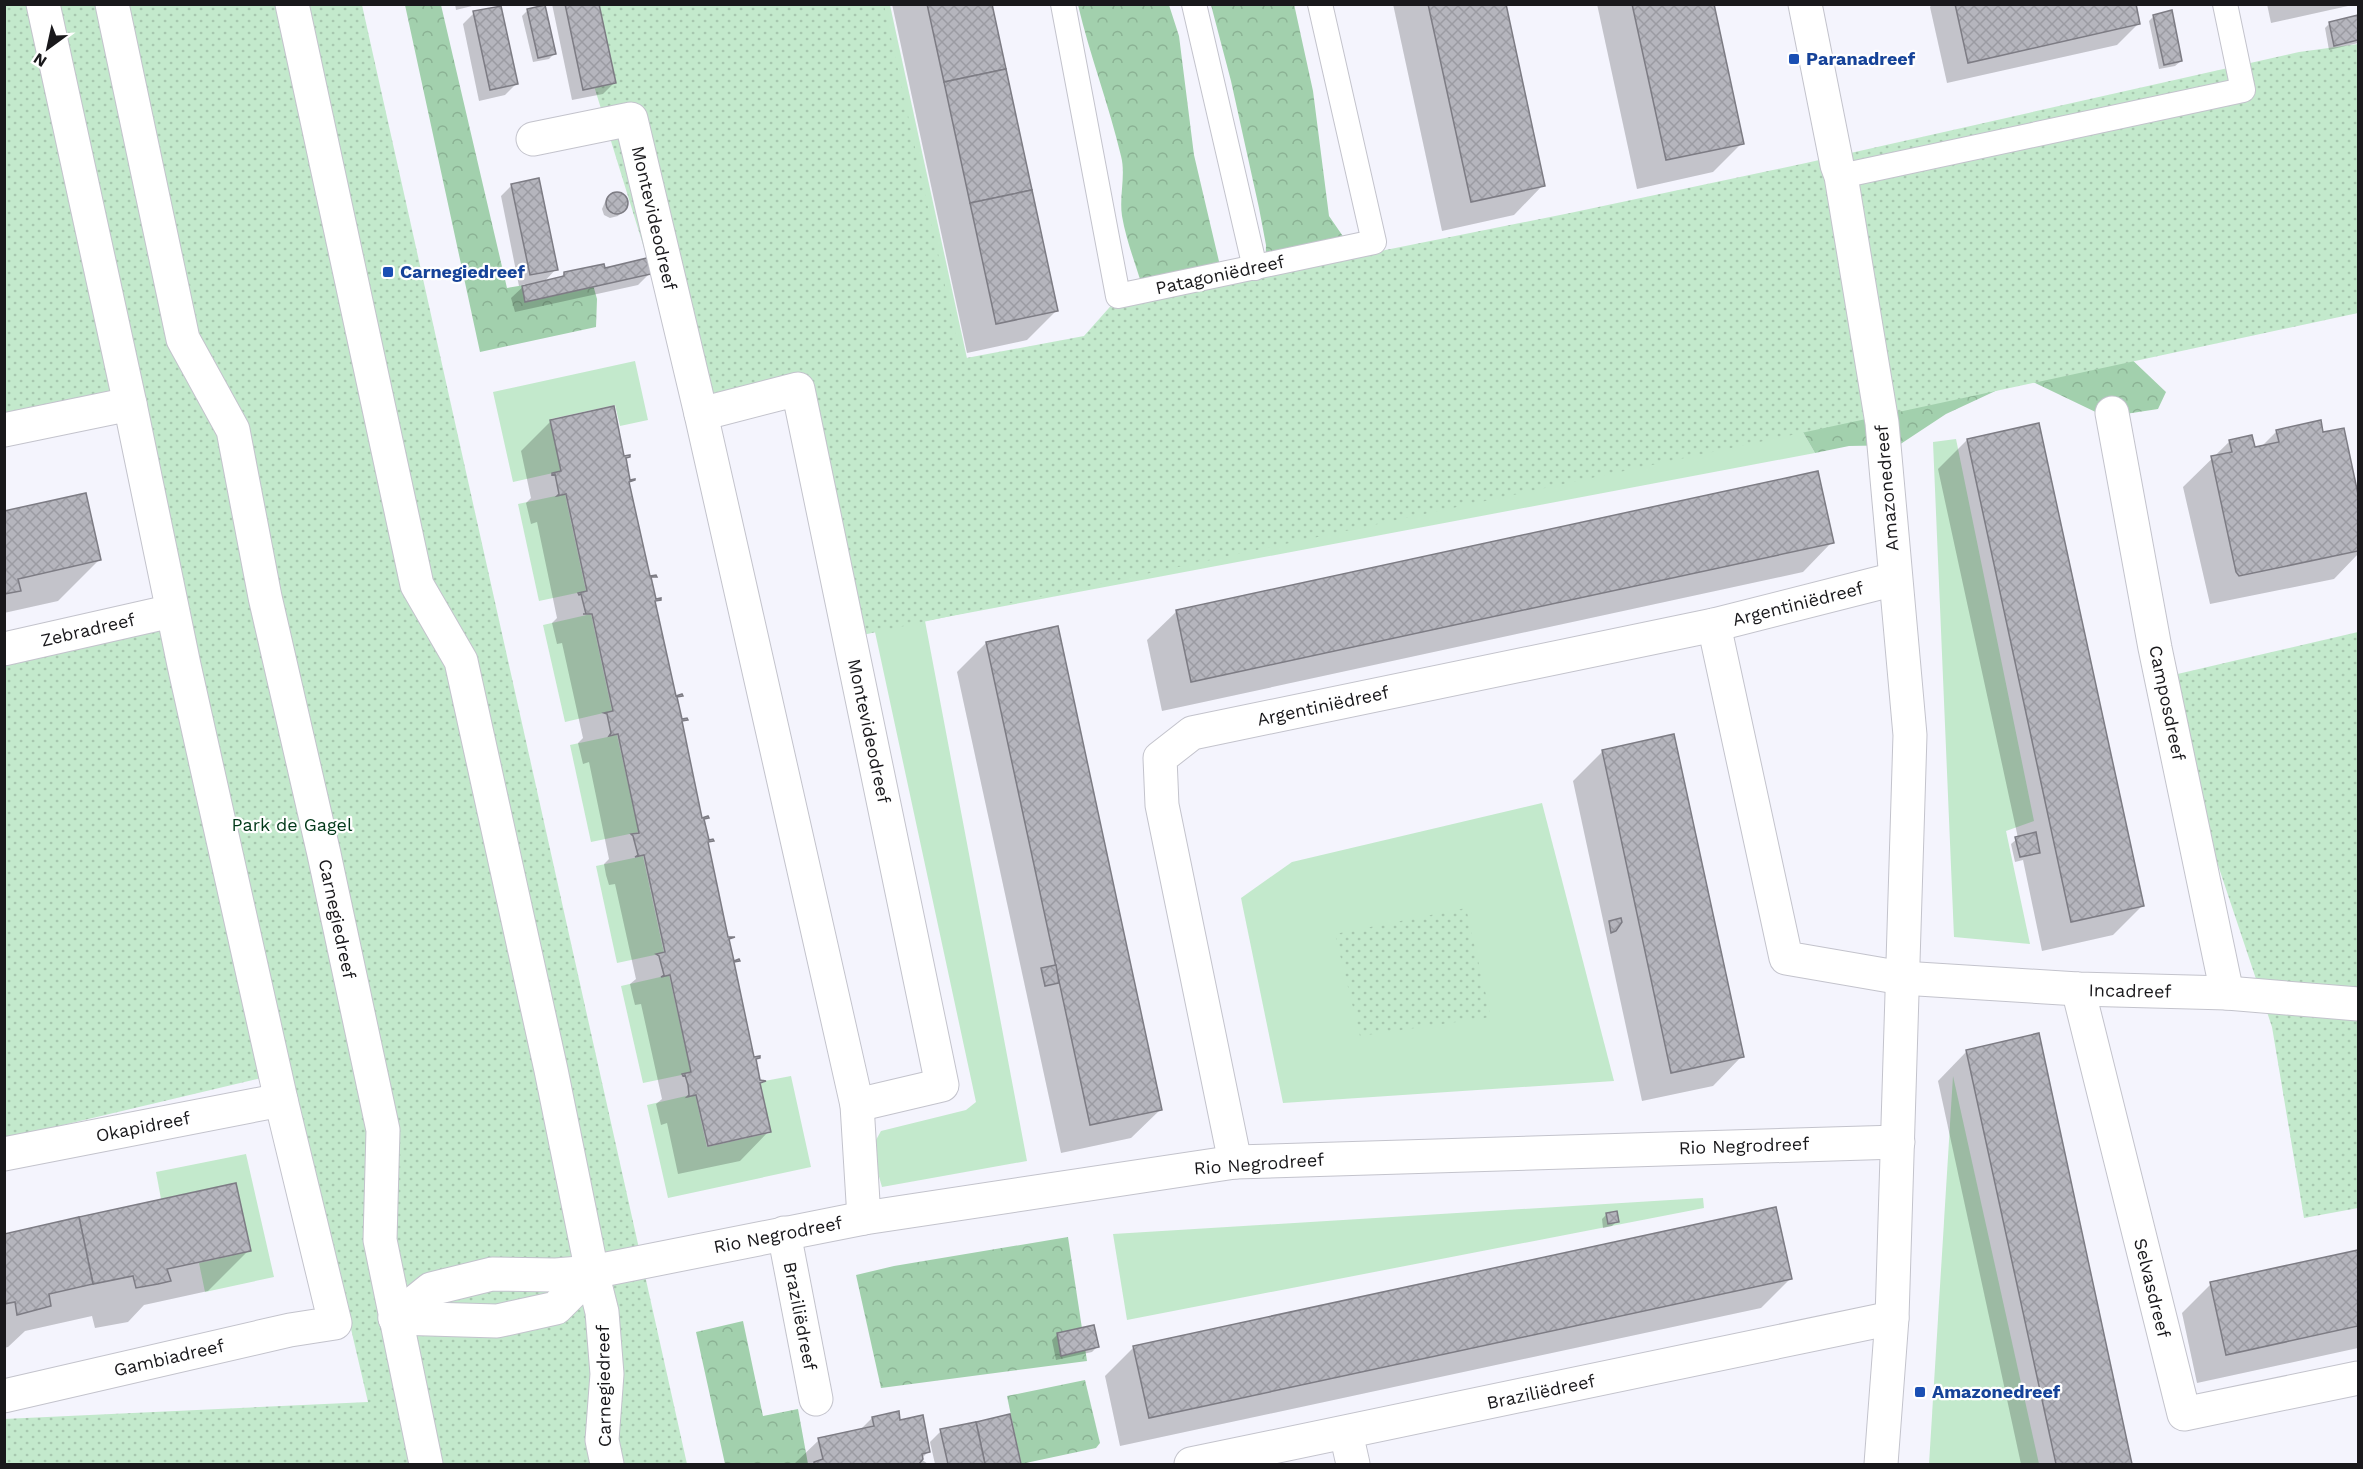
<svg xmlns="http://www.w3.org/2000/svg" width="2363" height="1469" viewBox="0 0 2363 1469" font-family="'Work Sans',sans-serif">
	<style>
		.green { fill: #c3e9cc }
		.forest { fill: url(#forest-crowns) }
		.park { fill: url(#park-dots) }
		.shadow { fill: #0003 }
		.building { fill: url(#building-cross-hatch); stroke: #7d7c84; stroke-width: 1.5 }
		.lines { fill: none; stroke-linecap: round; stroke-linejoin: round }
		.lane-casing { stroke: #c3c3cc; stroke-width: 26 }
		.street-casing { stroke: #c3c3cc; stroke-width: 35 }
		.secondary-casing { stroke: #c3c3cc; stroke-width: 35 }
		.lane { stroke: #fff; stroke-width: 24 }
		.street { stroke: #fff; stroke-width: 33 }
		.secondary { stroke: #fff; stroke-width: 33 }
		.transit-dot { fill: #1a4fb4; stroke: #fff; stroke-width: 2 }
		.labels { text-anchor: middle; stroke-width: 4.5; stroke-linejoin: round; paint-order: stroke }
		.transit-label { font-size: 18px; font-weight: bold; fill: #164399; stroke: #fff; text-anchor: start }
		.street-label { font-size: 18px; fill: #19181b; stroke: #fff }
		.park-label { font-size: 18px; fill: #003818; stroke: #fff }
	</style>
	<defs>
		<pattern id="forest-crowns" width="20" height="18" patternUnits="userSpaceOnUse" patternTransform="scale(1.5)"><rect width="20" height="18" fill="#a2d0ad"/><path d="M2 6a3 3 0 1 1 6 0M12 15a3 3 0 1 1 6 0" fill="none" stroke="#8bb294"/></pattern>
		<pattern id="park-dots" width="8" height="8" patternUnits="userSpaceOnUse" patternTransform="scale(1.5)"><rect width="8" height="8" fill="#c3e9cc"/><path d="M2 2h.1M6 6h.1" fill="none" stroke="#a7c7af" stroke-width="1.8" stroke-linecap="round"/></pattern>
		<pattern id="building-cross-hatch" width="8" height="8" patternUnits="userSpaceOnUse" patternTransform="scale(1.5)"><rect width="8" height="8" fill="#b5b5bd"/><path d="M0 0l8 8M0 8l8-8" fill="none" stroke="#9b9ba2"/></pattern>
	</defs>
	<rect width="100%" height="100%" fill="#f4f4fd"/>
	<g class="green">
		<polygon points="595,5 890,5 968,363 1774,382 1815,453 925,621 1027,1161 882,1187 871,1149 881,1131 966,1110 976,1102 808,320"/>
		<polygon points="635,361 648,420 620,426 615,405 551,419 562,471 513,482 493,392"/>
		<polygon points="1956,439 2034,821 2006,831 2030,944 1954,937 1933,442"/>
		<polygon points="565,494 586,591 539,601 518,504"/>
		<polygon points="591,614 612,711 565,722 543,625"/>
		<polygon points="617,735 639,832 591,842 570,745"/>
		<polygon points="1542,803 1614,1081 1283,1103 1241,898 1292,862"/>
		<polygon points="643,856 664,953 617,963 596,866"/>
		<polygon points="669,975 691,1073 643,1083 621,986"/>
		<polygon points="791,1076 811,1167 668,1198 647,1105 695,1094 707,1147 770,1133 759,1082"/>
		<polygon points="1953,1076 2039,1464 1929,1464"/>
		<polygon points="246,1154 274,1277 205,1292 199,1263 250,1251 236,1183 161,1199 156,1172"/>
		<polygon points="1703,1198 1704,1208 1127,1320 1113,1234"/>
	</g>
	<g class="forest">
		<path d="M1294,4l19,87 16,125 31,45 708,38 98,93 -8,17 -52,8 -75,-36 -27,6 -58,27 -47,31 -50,1 -34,7 -41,-71 -628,-82c-7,-28 -19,-55 -24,-84 -3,-20 4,-41 -1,-60 -12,-51 -31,-100 -43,-151h91l10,31 15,119 31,132 40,-7 1,-35 -7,-37 -28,-127 -20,-76z"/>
		<polygon points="405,5 441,5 507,288 590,274 597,299 596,327 480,352"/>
		<polygon points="1068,1237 1087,1361 881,1388 856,1275 894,1266"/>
		<polygon points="743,1321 763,1416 798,1409 808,1464 725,1464 696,1332"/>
		<polygon points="1085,1380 1100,1443 1096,1448 1021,1464 1007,1396"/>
	</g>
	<g class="park">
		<polygon points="5,5 362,5 687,1464 5,1464 4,1419 368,1402 291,1071 4,1139 5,649 172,611 130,404 5,430"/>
		<polygon points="569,5 884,5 961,359 1084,336 1116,300 1236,280 1570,213 1806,163 2299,52 2358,44 2358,313 844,639 791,385 694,410"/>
		<polygon points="2358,632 2358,1208 2304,1218 2272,1027 2156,679"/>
		<polygon points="1466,908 1491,1017 1360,1036 1335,934"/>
	</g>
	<g class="shadow">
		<polygon points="455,4 480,4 456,10"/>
		<polygon points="552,4 598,4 614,83 603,94 572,100"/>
		<polygon points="892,4 991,4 1057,310 1027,340 967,353"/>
		<polygon points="1393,4 1504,4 1543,185 1514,215 1442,231"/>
		<polygon points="1597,4 1712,4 1742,143 1713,172 1637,189"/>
		<polygon points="1932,4 2134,4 2139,23 2117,45 1947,83 1930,7"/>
		<polygon points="2267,4 2357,4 2271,23"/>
		<polygon points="528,10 554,54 549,59 533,62 522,16"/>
		<polygon points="474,13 516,84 505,95 479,101 463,24"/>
		<polygon points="2154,16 2181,61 2175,66 2159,69 2149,21"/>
		<polygon points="2358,17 2358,43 2329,50 2325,28 2330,23"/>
		<polygon points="512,185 556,269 543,283 559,279 564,274 604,269 649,274 638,285 515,312 511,298 526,284 519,286 501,196"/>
		<polygon points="617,194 623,195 626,202 623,210 618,216 610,218 604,215 602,209 605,202"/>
		<polygon points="551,421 769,1131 740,1161 678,1174 667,1123 661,1125 656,1104 662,1099 641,1004 635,1005 632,993 630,984 636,979 615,884 609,885 606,875 604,864 609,859 589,762 583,764 578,743 583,738 562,643 557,644 552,623 557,618 537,522 531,524 526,503 531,498 521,451"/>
		<polygon points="2343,430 2358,505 2358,554 2334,579 2210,604 2183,487 2230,441 2254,449 2261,447 2277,431 2322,434"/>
		<polygon points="1967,440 2142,906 2113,935 2042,951 2023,860 2015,862 2011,844 2018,838 1938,469"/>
		<polygon points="4,513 99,560 58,601 4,613"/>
		<polygon points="1832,542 1803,572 1162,711 1147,640 1177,611"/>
		<polygon points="986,643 1161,1109 1131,1138 1061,1153 957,672"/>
		<polygon points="1673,736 1742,1056 1713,1086 1642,1101 1573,781 1602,752"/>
		<polygon points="2038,1035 2130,1464 2021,1464 1938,1081 1967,1051"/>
		<polygon points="1607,1214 1617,1221 1612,1226 1603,1228 1602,1219"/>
		<polygon points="4,1235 249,1250 208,1291 144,1305 128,1322 95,1328 92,1316 25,1331 8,1347 4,1348"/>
		<polygon points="2358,1252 2358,1348 2197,1383 2182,1313 2211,1284"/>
		<polygon points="1790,1279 1761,1308 1120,1446 1105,1376 1134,1347"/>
		<polygon points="1057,1335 1097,1347 1092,1352 1056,1360 1052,1340"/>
		<polygon points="1009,1416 1020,1464 935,1464 930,1442 941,1431"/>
		<polygon points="872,1418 899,1422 929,1451 921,1459 928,1464 794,1464 819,1440 860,1430"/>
	</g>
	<g class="building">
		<polygon points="565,4 599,4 616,83 583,90"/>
		<polygon points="927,4 992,4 1006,69 944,82"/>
		<polygon points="1428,4 1506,4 1545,186 1471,202"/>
		<polygon points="1632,4 1714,4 1744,144 1666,160"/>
		<polygon points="1955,4 2136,4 2140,24 1968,63"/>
		<polygon points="545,5 556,54 538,58 527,9"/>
		<polygon points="501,6 518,84 490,90 473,11"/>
		<polygon points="2172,10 2182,61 2164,65 2153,15"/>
		<polygon points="2358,15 2358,40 2334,46 2329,22"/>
		<polygon points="1006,69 1032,190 970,203 944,82"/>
		<polygon points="539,178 558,270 530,275 511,184"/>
		<polygon points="1032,190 1058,311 996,324 970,203"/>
		<circle cx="617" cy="203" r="11"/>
		<polygon points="647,258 651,274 525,302 522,286 564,276 564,272 604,264 605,268"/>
		<polygon points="614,406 624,456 630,455 630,457 626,458 630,480 635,479 635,480 629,482 650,576 656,575 657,577 651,577 656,599 661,598 661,600 655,601 676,696 682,694 683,696 677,697 682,719 687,718 688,720 682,721 702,818 708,816 709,818 704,819 709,840 713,839 714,841 708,842 728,937 735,937 729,939 734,961 739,959 740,961 734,962 754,1057 760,1056 760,1058 756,1059 760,1080 766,1081 760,1083 771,1132 708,1146 696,1095 687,1097 689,1095 688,1085 685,1075 683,1076 682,1074 691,1072 670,975 661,977 664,975 659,956 656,954 665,952 644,855 635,857 638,855 633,836 631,834 639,833 618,734 609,736 611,733 607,714 604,713 613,711 592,614 583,614 586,614 581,594 579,595 578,593 587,591 566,494 557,496 559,494 555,474 552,475 552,473 561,471 550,420"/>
		<polygon points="2321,420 2323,432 2344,428 2358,494 2358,551 2239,576 2236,572 2211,456 2232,452 2229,440 2252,435 2255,447 2279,442 2276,430"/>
		<polygon points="2039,423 2144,906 2071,922 1967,439"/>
		<polygon points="1818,471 1834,543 1191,682 1176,610"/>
		<polygon points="86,493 101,560 18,579 21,591 4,594 4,511"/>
		<polygon points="1058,626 1162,1110 1090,1125 986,642"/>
		<polygon points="1674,734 1744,1057 1671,1073 1602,750"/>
		<polygon points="2036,832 2040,853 2020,857 2015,837"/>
		<polygon points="1621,918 1622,922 1616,931 1611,933 1609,921"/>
		<polygon points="1056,965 1059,983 1045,986 1041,968"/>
		<polygon points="2039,1033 2132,1464 2056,1464 1966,1050"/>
		<polygon points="236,1183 251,1251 167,1269 171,1281 158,1284 136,1288 133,1276 93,1284 79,1217"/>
		<polygon points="1776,1207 1792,1279 1149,1418 1133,1346"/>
		<polygon points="1617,1211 1619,1222 1608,1224 1606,1213"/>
		<polygon points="79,1217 93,1284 49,1294 51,1306 17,1315 15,1302 4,1304 4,1234"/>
		<polygon points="2358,1250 2358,1326 2226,1355 2210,1282"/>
		<polygon points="1094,1325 1099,1347 1061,1356 1057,1333"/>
		<polygon points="899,1411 900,1420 923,1415 930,1452 922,1454 923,1459 919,1464 814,1464 814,1462 823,1459 818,1438 874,1426 872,1417"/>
		<polygon points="1010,1414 1021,1464 985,1464 976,1422"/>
		<polygon points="976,1422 985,1464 948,1464 940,1429"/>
	</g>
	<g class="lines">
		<defs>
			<g id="lane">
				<polyline points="1063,4 1118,296 1374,242 1320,4"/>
				<polyline points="1194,4 1255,268"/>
				<polyline points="1841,176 2243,90 2225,4"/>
			</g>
			<g id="street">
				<polyline points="1805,4 1837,165 1841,176 1882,423 1910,735 1892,1318 1881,1464"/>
				<polyline points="533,139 631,119 701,414 857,1105 864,1218"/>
				<polyline points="2112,413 2155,648 2227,993"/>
				<polyline points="701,414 798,389 942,1085 857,1105"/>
				<polyline points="4,430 130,404"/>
				<polyline points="1714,625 1786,958 1902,978 2078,989 2227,993 2358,1004"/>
				<polyline points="4,649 172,611"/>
				<polyline points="2078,989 2184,1414 2358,1378"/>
				<polyline points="4,1154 281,1100"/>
				<polyline points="1235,1162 1162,805 1160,758 1192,733 1714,625 1895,579"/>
				<polyline points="784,1233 816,1399"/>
				<polyline points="592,1272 864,1218 1235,1162 1898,1142"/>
				<polyline points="4,1396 290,1330 335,1323 281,1100 184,665 130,404 43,4"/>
				<polyline points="1346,1433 1353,1464"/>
				<polyline points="1191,1464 1892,1318"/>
			</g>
			<g id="secondary">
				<polyline points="112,4 183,339 233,430 265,597 324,854 383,1130 380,1240 426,1464"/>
				<polyline points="292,4 417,585 461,661 551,1070 592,1272 602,1312 607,1374 602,1440 607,1464"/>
				<polyline points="395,1318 497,1321 556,1308 592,1272"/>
				<polyline points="395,1318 431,1289 492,1274 556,1275 592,1272"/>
			</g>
		</defs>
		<use href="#lane" class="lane-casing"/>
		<use href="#street" class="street-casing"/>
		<use href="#secondary" class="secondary-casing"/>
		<use href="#lane" class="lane"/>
		<use href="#street" class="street"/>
		<use href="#secondary" class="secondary"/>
	</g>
	<g class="transit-dot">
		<rect x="1788" y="53" width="12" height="12" rx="3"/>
		<rect x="382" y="266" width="12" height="12" rx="3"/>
		<rect x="1914" y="1386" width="12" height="12" rx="3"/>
	</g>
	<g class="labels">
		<g class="transit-label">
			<text x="1806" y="65">Paranadreef</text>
			<text x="400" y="278">Carnegiedreef</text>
			<text x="1932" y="1398">Amazonedreef</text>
		</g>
		<g class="street-label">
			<text transform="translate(654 218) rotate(77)" y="6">Montevideodreef</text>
			<text transform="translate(1220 275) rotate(-12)" y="6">Patagoniëdreef</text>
			<text transform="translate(1887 488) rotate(-95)" y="6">Amazonedreef</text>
			<text transform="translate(1798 604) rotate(-14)" y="6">Argentiniëdreef</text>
			<text transform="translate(88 630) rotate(-13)" y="6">Zebradreef</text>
			<text transform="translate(2167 703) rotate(78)" y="6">Camposdreef</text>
			<text transform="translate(1323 706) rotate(-12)" y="6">Argentiniëdreef</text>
			<text transform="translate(869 731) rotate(78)" y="6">Montevideodreef</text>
			<text transform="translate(337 919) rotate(78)" y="6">Carnegiedreef</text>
			<text transform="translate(2130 991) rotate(1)" y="6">Incadreef</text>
			<text transform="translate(143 1127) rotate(-11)" y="6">Okapidreef</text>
			<text transform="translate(1744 1146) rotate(-2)" y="6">Rio Negrodreef</text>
			<text transform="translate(1259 1164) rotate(-4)" y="6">Rio Negrodreef</text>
			<text transform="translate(778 1235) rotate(-11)" y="6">Rio Negrodreef</text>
			<text transform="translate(2152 1288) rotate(76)" y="6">Selvasdreef</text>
			<text transform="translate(800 1316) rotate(79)" y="6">Braziliëdreef</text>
			<text transform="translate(169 1358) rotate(-13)" y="6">Gambiadreef</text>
			<text transform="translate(604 1386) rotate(-91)" y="6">Carnegiedreef</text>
			<text transform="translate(1541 1392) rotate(-12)" y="6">Braziliëdreef</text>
		</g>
		<g class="park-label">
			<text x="292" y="831">Park de Gagel</text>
		</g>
	</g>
	<rect width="2363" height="1469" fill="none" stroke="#19181b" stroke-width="12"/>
	<g transform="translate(48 48) rotate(213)" stroke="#ffffff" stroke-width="4.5" paint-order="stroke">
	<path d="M0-4.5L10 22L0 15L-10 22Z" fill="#19181b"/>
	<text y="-9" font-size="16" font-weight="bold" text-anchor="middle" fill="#19181b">N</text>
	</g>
</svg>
